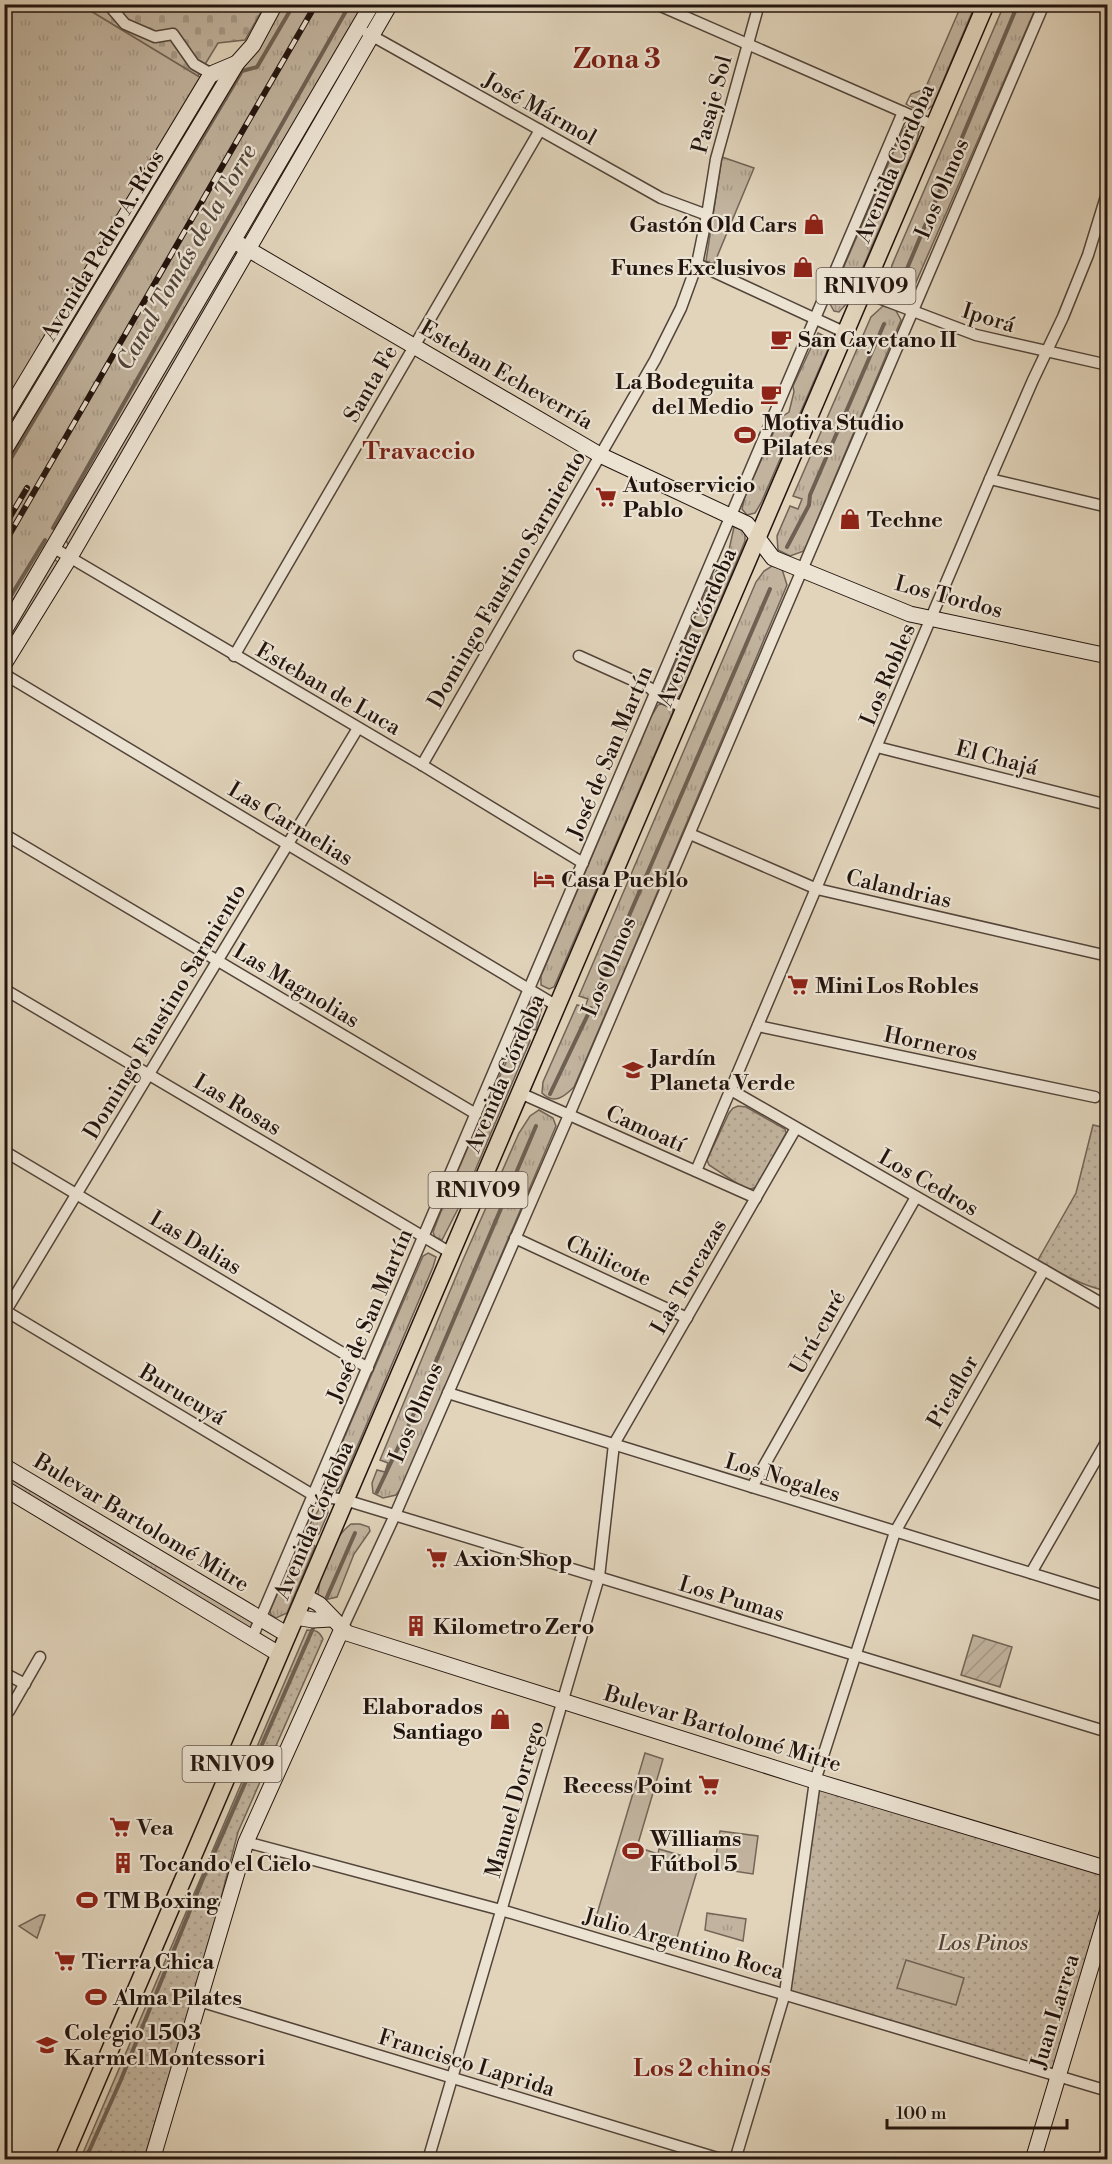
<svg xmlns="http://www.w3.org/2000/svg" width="1112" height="2164" viewBox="0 0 1112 2164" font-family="'Libre Bodoni',serif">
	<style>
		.grass { fill: url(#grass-tufts); stroke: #726456; stroke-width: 1.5 }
		.cemetery { fill: url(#cemetery-stones); stroke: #726456; stroke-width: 1.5 }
		.park { fill: url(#park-dots); stroke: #726456; stroke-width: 1.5 }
		.garden { fill: url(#garden-furrows); stroke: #726456; stroke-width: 1.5 }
		.pitch { fill: #c1b39e; stroke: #726456; stroke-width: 1.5 }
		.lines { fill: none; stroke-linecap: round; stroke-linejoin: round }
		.stream { stroke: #6e6052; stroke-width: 4 }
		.street-casing { stroke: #524439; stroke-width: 13 }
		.secondary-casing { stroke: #22140e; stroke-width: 17 }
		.primary-casing { stroke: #22140e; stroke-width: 19 }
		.street { stroke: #ece3d3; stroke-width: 10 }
		.secondary { stroke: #ece3d3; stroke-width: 15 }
		.primary { stroke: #e1d4bb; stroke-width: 16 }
		.rail-casing { stroke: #22140e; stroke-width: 6 }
		.rail { stroke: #ece3d3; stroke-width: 4; stroke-dasharray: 11; stroke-linecap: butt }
		.labels { text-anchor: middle; stroke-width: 4.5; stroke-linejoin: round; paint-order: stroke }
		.shield { fill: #ece3d3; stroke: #5f5249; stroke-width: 1.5 }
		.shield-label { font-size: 21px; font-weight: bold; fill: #22140e }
		.street-label { font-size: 22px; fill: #22140e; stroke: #ece3d3 }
		.poi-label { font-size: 22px; font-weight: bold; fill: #22140e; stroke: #ece3d3; text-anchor: start }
		.park-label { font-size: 22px; font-style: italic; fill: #524439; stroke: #ece3d3 }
		.water-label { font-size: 24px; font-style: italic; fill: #54473c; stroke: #ece3d3 }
		.neighbourhood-label { font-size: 24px; font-weight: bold; fill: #7a1f14; stroke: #ece3d3 }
		.district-label { font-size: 28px; font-weight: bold; fill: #7a1f14; stroke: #ece3d3 }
	</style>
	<defs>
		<pattern id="grass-tufts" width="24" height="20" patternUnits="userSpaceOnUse" patternTransform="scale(1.5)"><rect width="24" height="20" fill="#c1b39e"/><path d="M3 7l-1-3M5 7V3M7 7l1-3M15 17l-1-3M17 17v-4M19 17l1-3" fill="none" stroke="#a69987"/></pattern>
		<pattern id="cemetery-stones" width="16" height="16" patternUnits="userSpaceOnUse" patternTransform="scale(1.5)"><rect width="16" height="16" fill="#c1b39e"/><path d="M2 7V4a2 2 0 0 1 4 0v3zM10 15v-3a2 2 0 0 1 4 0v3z" fill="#a69987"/></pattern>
		<pattern id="park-dots" width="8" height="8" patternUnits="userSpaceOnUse" patternTransform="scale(1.5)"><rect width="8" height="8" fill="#c1b39e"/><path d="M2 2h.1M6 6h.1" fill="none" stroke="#a69987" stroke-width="1.8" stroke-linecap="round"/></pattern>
		<pattern id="garden-furrows" width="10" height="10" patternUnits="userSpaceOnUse" patternTransform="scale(1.5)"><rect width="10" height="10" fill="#c1b39e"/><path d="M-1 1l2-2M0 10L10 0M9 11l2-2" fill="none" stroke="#a69987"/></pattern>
	</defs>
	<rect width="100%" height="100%" fill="#e1d4bb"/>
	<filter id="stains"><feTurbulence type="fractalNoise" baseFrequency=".00333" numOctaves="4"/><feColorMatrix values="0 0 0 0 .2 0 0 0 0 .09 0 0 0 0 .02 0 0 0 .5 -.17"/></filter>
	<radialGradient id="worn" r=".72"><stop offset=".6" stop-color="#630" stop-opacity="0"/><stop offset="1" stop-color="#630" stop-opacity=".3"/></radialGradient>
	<g class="grass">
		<polygon points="5,5 81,5 206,81 237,63 275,5 372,5 5,631"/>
		<polygon points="960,5 975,5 933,105 927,110 915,109 906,104 911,94 925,89 961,6"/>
		<path d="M1004,5h33l-124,284 -11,8c-17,-9 -13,-15 -10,-32z"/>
		<polygon points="359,40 362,42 247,239 244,233"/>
		<polygon points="909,123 915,123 920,128 916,143 848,302 839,312 834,311 830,304 845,264 903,130"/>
		<polygon points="722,157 754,168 714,264 706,261"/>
		<polygon points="234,253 238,255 71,543 68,544 65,539"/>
		<polygon points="883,306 895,309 901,320 804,551 790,556 778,550 777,536 790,506 798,509 802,499 793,496 871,317"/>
		<polygon points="818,333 831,339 828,349 761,503 755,513 747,515 742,509 745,496 780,418 789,412 794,392 793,386"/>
		<polygon points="734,527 745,531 745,541 682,693 678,697 671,695 664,689 712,578 729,550"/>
		<polygon points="55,560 58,562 5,656 5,641 52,562"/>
		<path d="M772,566l10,3 5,16 -165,391 -48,111c-10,10 -20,18 -32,6l1,-11 34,-77 8,2 3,-8 -9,-3 177,-414 8,-11z"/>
		<polygon points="664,703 672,706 673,712 554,987 549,989 541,985 541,976 652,715 658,705"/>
		<path d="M538,1002l4,5 -6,23 -13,-2 -2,7 8,3 1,3 -67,158 -21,41 -7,-3 -2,-5c21,-56 46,-110 71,-165 9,-21 16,-43 27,-64z"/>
		<polygon points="539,1110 553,1118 556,1126 404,1484 396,1495 383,1498 373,1493 372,1483 377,1470 385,1472 388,1463 380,1460 462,1262 519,1133 530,1116"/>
		<polygon points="428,1253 436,1257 433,1267 341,1485 335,1493 326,1490 325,1482 423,1256"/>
		<polygon points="4,1471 253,1623 250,1630 5,1485"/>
		<polygon points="321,1506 327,1508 328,1513 319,1534 315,1536 308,1534 306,1540 315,1546 287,1613 276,1618 271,1615 270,1611 299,1543"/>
		<path d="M351,1524h9l9,3 1,4 -16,23 -17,43 -13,3 -6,-5c2,-24 13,-56 33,-71z"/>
		<polygon points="707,1913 746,1919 743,1941 705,1930"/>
		<polygon points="40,1915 45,1915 37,1938 19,1926"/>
	</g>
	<polygon class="cemetery" points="81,5 265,5 245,40 218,43 198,76"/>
	<g class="park">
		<polygon points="738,1106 746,1107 785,1129 786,1133 756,1187 751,1189 744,1188 709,1165 707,1160 729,1113 733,1108"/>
		<path d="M1107,1106v185c-25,-5 -47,-18 -69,-31l38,-67 17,-68 9,2z"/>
		<path d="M307,1630c9,0 12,1 16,9l-85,193 -27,105 -67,222 -64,1z"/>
		<polygon points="815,1781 1107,1869 1107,1910 1058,2076 785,1993"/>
	</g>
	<polygon class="garden" points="973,1635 1012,1647 1000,1687 961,1675"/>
	<g class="pitch">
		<polygon points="645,1753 663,1759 637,1847 658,1854 659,1849 700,1861 674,1948 594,1924"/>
		<polygon points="720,1831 758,1836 753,1874 714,1868"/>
		<polygon points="906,1960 964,1978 956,2005 897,1988"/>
	</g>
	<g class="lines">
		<g class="stream">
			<polyline points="901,283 1018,4"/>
			<polyline points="4,470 242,71 257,67 294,4"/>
			<polyline points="53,528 350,4"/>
			<polyline points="787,547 809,505 810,495 884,324"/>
			<polyline points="4,607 45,540"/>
			<polyline points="594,997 770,589"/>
			<polyline points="550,1094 591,1008"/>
			<polyline points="377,1492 411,1420 536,1126"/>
			<polyline points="327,1597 355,1533"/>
			<polyline points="85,2160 120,2082 202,1881 314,1626"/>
		</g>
		<defs>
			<g id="street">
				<polyline points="108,4 125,24 155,37 173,34 194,64 215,76"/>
				<polyline points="656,4 935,126"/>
				<polyline points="367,33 661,198 707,215"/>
				<polyline points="697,264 846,333"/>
				<polyline points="863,292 976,335 1108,365"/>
				<polyline points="990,479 1108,507"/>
				<polyline points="54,548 422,765 583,863"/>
				<polyline points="234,656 540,130"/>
				<polyline points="579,656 650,688 658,696 685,708"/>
				<polyline points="4,674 557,1006"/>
				<polyline points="877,747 1108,805"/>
				<polyline points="422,765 655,360 681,308 697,264 707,215 716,159 759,4"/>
				<polyline points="4,834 476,1114"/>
				<polyline points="690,834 817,889 1108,956"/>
				<polyline points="4,989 451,1253"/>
				<polyline points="758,1026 1095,1097"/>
				<polyline points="731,1090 1108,1307"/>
				<polyline points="520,1093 756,1198"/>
				<polyline points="4,1151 368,1368"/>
				<polyline points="696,1171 990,479 1033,380 1063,317 1088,255 1108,190"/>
				<polyline points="515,1238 687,1318"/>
				<polyline points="4,1310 313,1495 345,1500 1108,1732"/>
				<polyline points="4,1314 358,728"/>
				<polyline points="448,1393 1108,1597"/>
				<polyline points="752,1487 916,1197"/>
				<polyline points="1031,1573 1108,1439"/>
				<polyline points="342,1629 395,1515 569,1115 1044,4"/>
				<polyline points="252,1638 903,112"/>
				<polyline points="4,1673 25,1684"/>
				<polyline points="9,1711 40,1657"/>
				<polyline points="246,1842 501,1910 1108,2091"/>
				<polyline points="199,2001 724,2160"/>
				<polyline points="428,2160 599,1577 614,1444 796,1128"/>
				<polyline points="735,2160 785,1993 815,1781 895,1532 1044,1270"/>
			</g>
			<g id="secondary">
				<polyline points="234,241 600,455 747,524 773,558 910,614 1108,656"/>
				<polyline points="4,418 211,74 237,63"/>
				<polyline points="4,451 237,63 253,45 275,4"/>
				<polyline points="4,631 372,4"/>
				<polyline points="4,664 70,557 390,4"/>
				<polyline points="4,1466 288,1635"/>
				<polyline points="4,1488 279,1654"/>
				<polyline points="304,1596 319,1604 347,1633 815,1781 1108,1869"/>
				<polyline points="296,1617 313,1620 331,1619"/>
				<polyline points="152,2160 246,1842 342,1629"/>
				<polyline points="1033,2160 1108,1910"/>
			</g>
			<polyline id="primary" points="63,2160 986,4"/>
		</defs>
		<use href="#street" class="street-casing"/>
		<use href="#secondary" class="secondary-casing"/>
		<use href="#primary" class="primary-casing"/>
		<use href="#street" class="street"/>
		<use href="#secondary" class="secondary"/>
		<use href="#primary" class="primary"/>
		<defs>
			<g id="rail">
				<polyline points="4,527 27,488"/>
				<polyline points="4,544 316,4"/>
			</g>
		</defs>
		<use href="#rail" class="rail-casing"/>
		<use href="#rail" class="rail"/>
	</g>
	<defs>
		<symbol id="shop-bare" viewBox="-9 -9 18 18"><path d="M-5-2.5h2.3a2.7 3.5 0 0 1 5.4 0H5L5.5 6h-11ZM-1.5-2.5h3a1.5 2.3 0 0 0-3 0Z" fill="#8f2418" stroke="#ece3d3" stroke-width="2.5" paint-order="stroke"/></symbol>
		<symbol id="cafe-bare" viewBox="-9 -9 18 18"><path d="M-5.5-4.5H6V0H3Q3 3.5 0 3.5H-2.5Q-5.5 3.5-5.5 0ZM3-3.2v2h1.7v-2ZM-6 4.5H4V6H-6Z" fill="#8f2418" stroke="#ece3d3" stroke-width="2.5" paint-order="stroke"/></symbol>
		<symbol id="stadium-bare" viewBox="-9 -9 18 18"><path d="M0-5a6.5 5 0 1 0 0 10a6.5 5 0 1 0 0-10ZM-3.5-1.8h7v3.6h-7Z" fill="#8f2418" stroke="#ece3d3" stroke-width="2.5" paint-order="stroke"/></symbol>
		<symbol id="supermarket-bare" viewBox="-9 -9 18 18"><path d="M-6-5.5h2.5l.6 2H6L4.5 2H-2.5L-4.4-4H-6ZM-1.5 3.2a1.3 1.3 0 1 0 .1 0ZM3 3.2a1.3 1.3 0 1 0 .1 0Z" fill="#8f2418" stroke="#ece3d3" stroke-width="2.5" paint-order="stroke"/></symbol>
		<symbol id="hotel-bare" viewBox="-9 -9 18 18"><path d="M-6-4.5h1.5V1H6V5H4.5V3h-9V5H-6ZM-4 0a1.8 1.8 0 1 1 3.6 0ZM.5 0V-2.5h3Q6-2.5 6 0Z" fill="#8f2418" stroke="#ece3d3" stroke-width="2.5" paint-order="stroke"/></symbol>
		<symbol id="school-bare" viewBox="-9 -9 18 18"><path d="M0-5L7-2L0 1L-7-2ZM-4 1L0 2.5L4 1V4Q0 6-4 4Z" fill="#8f2418" stroke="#ece3d3" stroke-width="2.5" paint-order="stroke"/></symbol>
		<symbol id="building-bare" viewBox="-9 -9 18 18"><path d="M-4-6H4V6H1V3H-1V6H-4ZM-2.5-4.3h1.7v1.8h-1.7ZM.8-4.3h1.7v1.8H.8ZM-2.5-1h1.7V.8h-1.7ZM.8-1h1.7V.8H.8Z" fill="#8f2418" stroke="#ece3d3" stroke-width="2.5" paint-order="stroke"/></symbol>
	</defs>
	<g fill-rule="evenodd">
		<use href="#shop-bare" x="799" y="209" width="30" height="30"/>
		<use href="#shop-bare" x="788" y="252" width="30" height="30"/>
		<use href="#cafe-bare" x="766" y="324" width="30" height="30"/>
		<use href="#cafe-bare" x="756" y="379" width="30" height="30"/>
		<use href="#stadium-bare" x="730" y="420" width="30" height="30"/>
		<use href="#supermarket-bare" x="591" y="482" width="30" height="30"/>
		<use href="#shop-bare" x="835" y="504" width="30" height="30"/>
		<use href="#hotel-bare" x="529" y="864" width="30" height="30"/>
		<use href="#supermarket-bare" x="783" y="970" width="30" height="30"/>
		<use href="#school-bare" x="618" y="1055" width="30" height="30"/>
		<use href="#supermarket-bare" x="422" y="1543" width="30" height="30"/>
		<use href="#building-bare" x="401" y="1611" width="30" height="30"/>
		<use href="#shop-bare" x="485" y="1704" width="30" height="30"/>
		<use href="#supermarket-bare" x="694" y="1770" width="30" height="30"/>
		<use href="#supermarket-bare" x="105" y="1812" width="30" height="30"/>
		<use href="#stadium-bare" x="618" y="1836" width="30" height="30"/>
		<use href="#building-bare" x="108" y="1848" width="30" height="30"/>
		<use href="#stadium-bare" x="72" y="1885" width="30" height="30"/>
		<use href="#supermarket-bare" x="50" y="1946" width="30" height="30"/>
		<use href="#stadium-bare" x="81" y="1982" width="30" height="30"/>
		<use href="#school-bare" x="32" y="2030" width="30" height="30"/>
	</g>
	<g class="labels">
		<g class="shield">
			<rect x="816.5" y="268" width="99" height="36" rx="4.5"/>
			<rect x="428.5" y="1172" width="99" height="36" rx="4.5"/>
			<rect x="182.5" y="1746" width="99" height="36" rx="4.5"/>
		</g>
		<g class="shield-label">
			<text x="866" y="293">RN1V09</text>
			<text x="478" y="1197">RN1V09</text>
			<text x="232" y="1771">RN1V09</text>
		</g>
		<g class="street-label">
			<text transform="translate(711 104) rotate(-75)" y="8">Pasaje Sol</text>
			<text transform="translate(540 108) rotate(29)" y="8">José Mármol</text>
			<text transform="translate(894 163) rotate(-67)" y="8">Avenida Córdoba</text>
			<text transform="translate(941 188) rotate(-67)" y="8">Los Olmos</text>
			<text transform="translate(102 245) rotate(-59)" y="8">Avenida Pedro A. Ríos</text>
			<text transform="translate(989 317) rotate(17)" y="8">Iporá</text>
			<text transform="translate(507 374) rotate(30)" y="8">Esteban Echeverría</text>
			<text transform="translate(370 383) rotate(-60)" y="8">Santa Fe</text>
			<text transform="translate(506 579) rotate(-60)" y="8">Domingo Faustino Sarmiento</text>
			<text transform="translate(949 596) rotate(15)" y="8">Los Tordos</text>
			<text transform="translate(696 627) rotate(-67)" y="8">Avenida Córdoba</text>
			<text transform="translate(887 674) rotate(-67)" y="8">Los Robles</text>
			<text transform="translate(329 688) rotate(30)" y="8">Esteban de Luca</text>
			<text transform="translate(609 752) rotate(-67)" y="8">José de San Martín</text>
			<text transform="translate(997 757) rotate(14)" y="8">El Chajá</text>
			<text transform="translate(291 823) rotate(31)" y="8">Las Carmelias</text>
			<text transform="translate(899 888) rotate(13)" y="8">Calandrias</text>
			<text transform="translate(608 966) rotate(-67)" y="8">Los Olmos</text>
			<text transform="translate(297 985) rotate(31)" y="8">Las Magnolias</text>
			<text transform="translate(164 1011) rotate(-59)" y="8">Domingo Faustino Sarmiento</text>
			<text transform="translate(931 1043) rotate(12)" y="8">Horneros</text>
			<text transform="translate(504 1073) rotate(-67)" y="8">Avenida Córdoba</text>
			<text transform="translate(238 1104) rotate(31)" y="8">Las Rosas</text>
			<text transform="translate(646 1128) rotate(24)" y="8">Camoatí</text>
			<text transform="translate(929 1182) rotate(30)" y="8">Los Cedros</text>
			<text transform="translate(196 1242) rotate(31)" y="8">Las Dalias</text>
			<text transform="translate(609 1260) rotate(25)" y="8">Chilicote</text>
			<text transform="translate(688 1276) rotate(-60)" y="8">Las Torcazas</text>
			<text transform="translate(369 1315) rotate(-67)" y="8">José de San Martín</text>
			<text transform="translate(817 1332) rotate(-61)" y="8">Urú-curé</text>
			<text transform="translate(952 1391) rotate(-60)" y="8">Picaflor</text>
			<text transform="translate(183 1394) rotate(31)" y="8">Burucuyá</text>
			<text transform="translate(415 1412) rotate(-67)" y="8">Los Olmos</text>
			<text transform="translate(783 1477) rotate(17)" y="8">Los Nogales</text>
			<text transform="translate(313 1520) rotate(-67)" y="8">Avenida Córdoba</text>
			<text transform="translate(142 1522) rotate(31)" y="8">Bulevar Bartolomé Mitre</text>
			<text transform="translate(732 1598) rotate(17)" y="8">Los Pumas</text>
			<text transform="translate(723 1728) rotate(17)" y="8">Bulevar Bartolomé Mitre</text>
			<text transform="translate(514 1799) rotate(-74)" y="8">Manuel Dorrego</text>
			<text transform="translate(684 1943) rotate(16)" y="8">Julio Argentino Roca</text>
			<text transform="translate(1054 2011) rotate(-73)" y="8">Juan Larrea</text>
			<text transform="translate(467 2062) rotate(17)" y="8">Francisco Laprida</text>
		</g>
		<g class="poi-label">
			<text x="797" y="232" text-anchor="end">Gastón Old Cars</text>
			<text x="786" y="275" text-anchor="end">Funes Exclusivos</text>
			<text x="798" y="347">San Cayetano II</text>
			<text x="754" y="389" text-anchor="end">La Bodeguita<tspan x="754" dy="25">del Medio</tspan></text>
			<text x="762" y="430">Motiva Studio<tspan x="762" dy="25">Pilates</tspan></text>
			<text x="623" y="492">Autoservicio<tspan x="623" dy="25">Pablo</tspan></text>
			<text x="867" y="527">Techne</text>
			<text x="561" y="887">Casa Pueblo</text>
			<text x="815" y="993">Mini Los Robles</text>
			<text x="650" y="1065">Jardín<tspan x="650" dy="25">Planeta Verde</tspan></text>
			<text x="454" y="1566">Axion Shop</text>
			<text x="433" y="1634">Kilometro Zero</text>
			<text x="483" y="1714" text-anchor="end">Elaborados<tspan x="483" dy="25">Santiago</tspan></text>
			<text x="692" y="1793" text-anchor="end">Recess Point</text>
			<text x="137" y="1835">Vea</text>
			<text x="650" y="1846">Williams<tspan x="650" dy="25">Fútbol 5</tspan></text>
			<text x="140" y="1871">Tocando el Cielo</text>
			<text x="104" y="1908">TM Boxing</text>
			<text x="82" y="1969">Tierra Chica</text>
			<text x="113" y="2005">Alma Pilates</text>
			<text x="64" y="2040">Colegio 1503<tspan x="64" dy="25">Karmel Montessori</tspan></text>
		</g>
		<g class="park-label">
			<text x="983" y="1950">Los Pinos</text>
		</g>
		<g class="water-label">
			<text transform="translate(186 257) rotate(-60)" y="8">Canal Tomás de la Torre</text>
		</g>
		<g class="neighbourhood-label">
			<text x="419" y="459">Travaccio</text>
			<text x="702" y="2076">Los 2 chinos</text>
		</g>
		<g class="district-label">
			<text x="617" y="68">Zona 3</text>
		</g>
	</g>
	<rect width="1112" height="2164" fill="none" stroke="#e1d4bb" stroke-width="24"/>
	<rect x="6" y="6" width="1100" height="2152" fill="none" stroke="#22140e" stroke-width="3"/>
	<rect x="12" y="12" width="1088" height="2140" fill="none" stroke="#22140e" stroke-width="1.5"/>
	<path d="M887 2119v9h180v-9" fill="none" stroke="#22140e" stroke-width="3"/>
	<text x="896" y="2119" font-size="18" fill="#22140e" stroke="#ece3d3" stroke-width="4.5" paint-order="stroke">100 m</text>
	<rect width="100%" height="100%" filter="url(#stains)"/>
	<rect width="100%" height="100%" fill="url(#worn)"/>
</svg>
